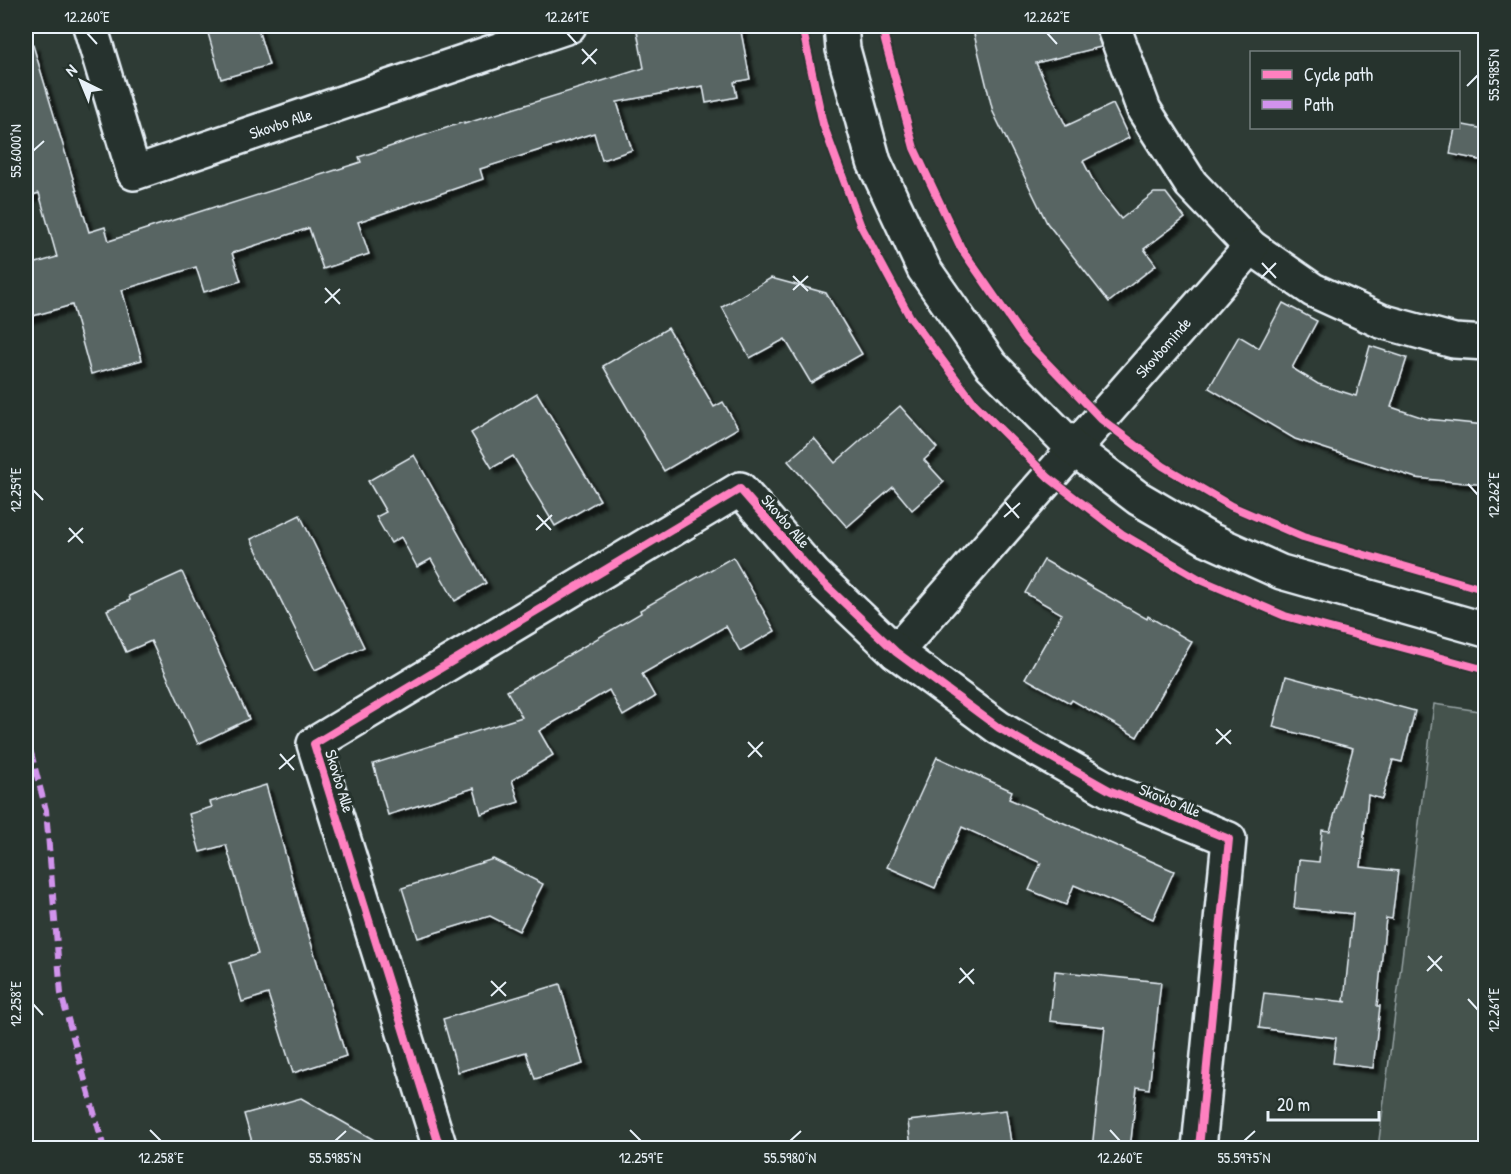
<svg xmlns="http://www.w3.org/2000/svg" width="1511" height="1174" viewBox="0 0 1511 1174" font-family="'Patrick Hand',sans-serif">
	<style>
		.green { fill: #45524e; stroke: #96a2a3; stroke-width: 1.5 }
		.building { fill: #596563; stroke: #e8f1f8; stroke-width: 1.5; filter: url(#shadow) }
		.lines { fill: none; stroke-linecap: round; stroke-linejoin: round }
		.minor-casing { stroke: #e8f1f8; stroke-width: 38 }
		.tertiary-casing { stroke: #e8f1f8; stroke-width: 38 }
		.minor { stroke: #26332d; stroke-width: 33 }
		.tertiary { stroke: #26332d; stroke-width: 33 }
		.quiet { stroke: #d193ec; stroke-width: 6; stroke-dasharray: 12 6; stroke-linecap: butt }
		.cycleway-casing { stroke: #26332d; stroke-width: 11 }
		.cycleway { stroke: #ff80c0; stroke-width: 8 }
		.ticks { fill: none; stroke: #e8f1f8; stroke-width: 2 }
		.labels { text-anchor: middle; stroke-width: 6; stroke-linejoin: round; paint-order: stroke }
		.street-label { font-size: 16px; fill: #e8f1f8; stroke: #26332d }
		.neatline { fill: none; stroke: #e8f1f8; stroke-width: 2 }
		.ticks-label { font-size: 15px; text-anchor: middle; fill: #e8f1f8 }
	</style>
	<defs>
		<filter id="shadow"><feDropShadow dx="5.5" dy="5.5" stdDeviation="1.5" flood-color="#0009"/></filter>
	</defs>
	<rect width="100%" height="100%" fill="#2e3b35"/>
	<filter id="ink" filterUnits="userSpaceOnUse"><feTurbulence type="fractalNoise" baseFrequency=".0167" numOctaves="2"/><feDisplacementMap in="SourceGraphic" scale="12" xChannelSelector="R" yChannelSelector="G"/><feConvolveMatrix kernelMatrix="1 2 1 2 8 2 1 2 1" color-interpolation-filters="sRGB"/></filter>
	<g filter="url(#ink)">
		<polygon class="green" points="1434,704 1485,712 1485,1148 1378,1148"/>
		<g class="building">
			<polygon points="206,26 257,26 269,65 221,79"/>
			<polygon points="636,26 682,26 684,34 740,26 750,79 734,82 737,97 706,103 703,86 617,102 632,150 602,160 594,133 480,169 483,179 358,222 369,254 323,269 309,228 232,253 241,281 204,292 196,267 122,290 142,360 91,374 72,305 26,318 26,266 57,257 39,193 30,196 26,179 26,46 33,45 89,232 105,227 109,241 217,206 217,208 361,162 359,157 464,122 464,124 644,68"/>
			<polygon points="972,26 1095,26 1101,47 1036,63 1066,126 1113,104 1129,138 1083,161 1098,190 1121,219 1154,193 1166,193 1185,218 1144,249 1156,265 1109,302 1047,223 993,112"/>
			<polygon points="1458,124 1485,129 1485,161 1450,154 1455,128 1458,128"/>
			<polygon points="771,278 826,293 862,354 811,383 785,339 750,358 722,307"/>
			<polygon points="1283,303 1317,321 1292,368 1318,384 1356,396 1370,346 1407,358 1391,407 1427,419 1485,425 1485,485 1416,478 1295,439 1209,388 1239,336 1259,348"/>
			<polygon points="668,328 714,407 723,402 738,428 664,471 603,366"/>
			<polygon points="537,393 600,500 555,526 513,456 492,468 471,433"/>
			<polygon points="900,406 937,448 924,460 944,482 912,510 893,487 847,527 788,461 814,438 835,463"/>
			<polygon points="414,455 486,583 455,601 431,559 417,567 401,537 391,543 376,517 386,512 368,481"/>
			<polygon points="300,515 364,647 315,670 251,539"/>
			<polygon points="733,557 775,631 740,651 726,626 642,674 655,697 623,716 609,690 539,731 553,755 512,780 519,802 481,814 474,788 388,815 373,764 522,717 507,691 641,613 640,610"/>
			<polygon points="1044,560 1147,619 1148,616 1192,642 1137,737 1072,700 1070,703 1025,678 1062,614 1025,593"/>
			<polygon points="182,572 249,719 198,744 151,641 126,652 107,610 130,600 129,596"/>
			<polygon points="1286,676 1415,711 1402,762 1393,760 1382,799 1368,795 1361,867 1398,871 1392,919 1386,918 1377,1006 1380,1006 1373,1068 1333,1063 1336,1038 1259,1028 1264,993 1347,1002 1344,1001 1353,914 1294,908 1299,860 1319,862 1322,830 1330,831 1353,748 1273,727"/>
			<polygon points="937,757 1012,791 1009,799 1174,871 1153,919 1074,885 1066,905 1029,890 1041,863 962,827 935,888 887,867"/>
			<polygon points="266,785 301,910 346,1056 293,1073 268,994 242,1002 230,963 258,954 226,845 200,852 189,814 212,807 210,802"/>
			<polygon points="493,859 543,884 519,931 490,916 418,938 402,888"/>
			<polygon points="1055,971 1161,982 1149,1089 1137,1087 1130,1149 1092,1149 1105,1027 1050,1021"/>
			<polygon points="560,984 583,1064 535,1079 526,1052 458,1072 443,1019"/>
			<polygon points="301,1098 390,1149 254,1149 244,1114"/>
			<polygon points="1006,1110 1012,1149 911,1149 908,1121"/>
		</g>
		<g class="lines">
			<defs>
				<g id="minor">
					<path id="s1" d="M90,26l44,147 435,-147"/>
					<polyline points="1113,26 1144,110 1191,184 1251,247 1313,290 1381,321 1454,341 1486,343"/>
					<path id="s2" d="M896,652l355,-405"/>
					<polyline points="440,1148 314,744 740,489 814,574 896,652 999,728 1111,791 1229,839 1199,1148"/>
				</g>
				<polyline id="tertiary" points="841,26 843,49 874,162 924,269 991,365 1074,449 1138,498 1208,539 1281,572 1486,630"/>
			</defs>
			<use href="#minor" class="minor-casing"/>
			<use href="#tertiary" class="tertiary-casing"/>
			<use href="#minor" class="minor"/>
			<use href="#tertiary" class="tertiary"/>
			<polyline class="quiet" points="26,734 46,810 61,994 104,1148"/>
			<defs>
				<g id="cycleway">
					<polyline points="802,26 823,124 860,224 910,317 974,403 1049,478 1122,534 1201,580 1285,616 1486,670"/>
					<polyline points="883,26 885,41 914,148 961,248 1024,339 1101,419 1163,466 1231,506 1303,537 1486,590"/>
					<polyline points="440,1148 314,744 740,489 814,574 896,652 999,728 1111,791 1229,839 1199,1148"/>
				</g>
			</defs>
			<use href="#cycleway" class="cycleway-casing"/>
			<use href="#cycleway" class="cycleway"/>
		</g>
	</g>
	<path class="ticks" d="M87,33l10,11M567,33l10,11M1047,33l10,11M582,49l14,15M582,64l15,-15M1467,86l11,-11M33,151l11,-10M1262,263l14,15M793,276l15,15M1261,278l15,-15M325,288l15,16M793,290l15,-14M325,303l15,-14M1468,484l10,11M33,490l10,10M1005,502l14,16M537,515l14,15M1004,517l16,-14M69,528l14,15M536,530l16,-15M68,542l15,-14M1216,729l15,15M748,742l14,15M1216,744l15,-14M280,754l14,16M748,757l15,-15M279,769l16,-14M1428,956l14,15M960,968l14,16M1427,971l15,-15M491,981l15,15M959,983l15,-14M491,996l15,-14M1468,999l10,11M33,1004l10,11M150,1130l11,11M630,1130l11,11M1110,1130l10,11M335,1141l11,-10M790,1141l11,-10M1244,1141l11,-10"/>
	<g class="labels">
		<g class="street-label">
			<text dy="6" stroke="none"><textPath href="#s1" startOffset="308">Skovbo Alle</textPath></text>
			<text dy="6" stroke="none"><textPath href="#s2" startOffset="405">Skovbominde</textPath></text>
			<text transform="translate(786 521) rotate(49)" y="6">Skovbo Alle</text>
			<text transform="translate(340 781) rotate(73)" y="6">Skovbo Alle</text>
			<text transform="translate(1170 800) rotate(22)" y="6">Skovbo Alle</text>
		</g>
	</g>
	<rect width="1511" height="1174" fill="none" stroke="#26332d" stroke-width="66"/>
	<rect x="1250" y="51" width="210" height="78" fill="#26332d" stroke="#747f7e" stroke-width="1.5"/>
	<rect x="1262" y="70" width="30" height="9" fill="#ff80c0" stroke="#747f7e" stroke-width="1.5"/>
	<text x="1304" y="81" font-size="18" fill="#e8f1f8">Cycle path</text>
	<rect x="1262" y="100" width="30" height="9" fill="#d193ec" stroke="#747f7e" stroke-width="1.5"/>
	<text x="1304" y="111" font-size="18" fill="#e8f1f8">Path</text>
	<g transform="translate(81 81) rotate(317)" stroke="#26332d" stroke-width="4.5" paint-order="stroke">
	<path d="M0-4.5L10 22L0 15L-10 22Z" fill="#e8f1f8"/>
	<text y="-9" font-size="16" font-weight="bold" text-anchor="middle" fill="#e8f1f8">N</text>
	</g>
	<path d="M1268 1111v9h111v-9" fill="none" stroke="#e8f1f8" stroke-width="3"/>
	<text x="1277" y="1111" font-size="18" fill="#e8f1f8" stroke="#26332d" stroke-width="4.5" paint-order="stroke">20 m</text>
	<rect x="33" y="33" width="1445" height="1108" class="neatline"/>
	<g class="ticks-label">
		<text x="87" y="22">12.260°E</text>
		<text x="567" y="22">12.261°E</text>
		<text x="1047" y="22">12.262°E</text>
		<text transform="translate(1494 75) rotate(-90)" y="5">55.5985°N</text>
		<text transform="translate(16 151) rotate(-90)" y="5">55.6000°N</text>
		<text transform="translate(16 490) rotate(-90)" y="5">12.259°E</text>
		<text transform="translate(1494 495) rotate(-90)" y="5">12.262°E</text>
		<text transform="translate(16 1004) rotate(-90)" y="5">12.258°E</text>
		<text transform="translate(1494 1010) rotate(-90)" y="5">12.261°E</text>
		<text x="161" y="1163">12.258°E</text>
		<text x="335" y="1163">55.5985°N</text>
		<text x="641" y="1163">12.259°E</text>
		<text x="790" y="1163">55.5980°N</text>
		<text x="1120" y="1163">12.260°E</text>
		<text x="1244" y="1163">55.5975°N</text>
	</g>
</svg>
